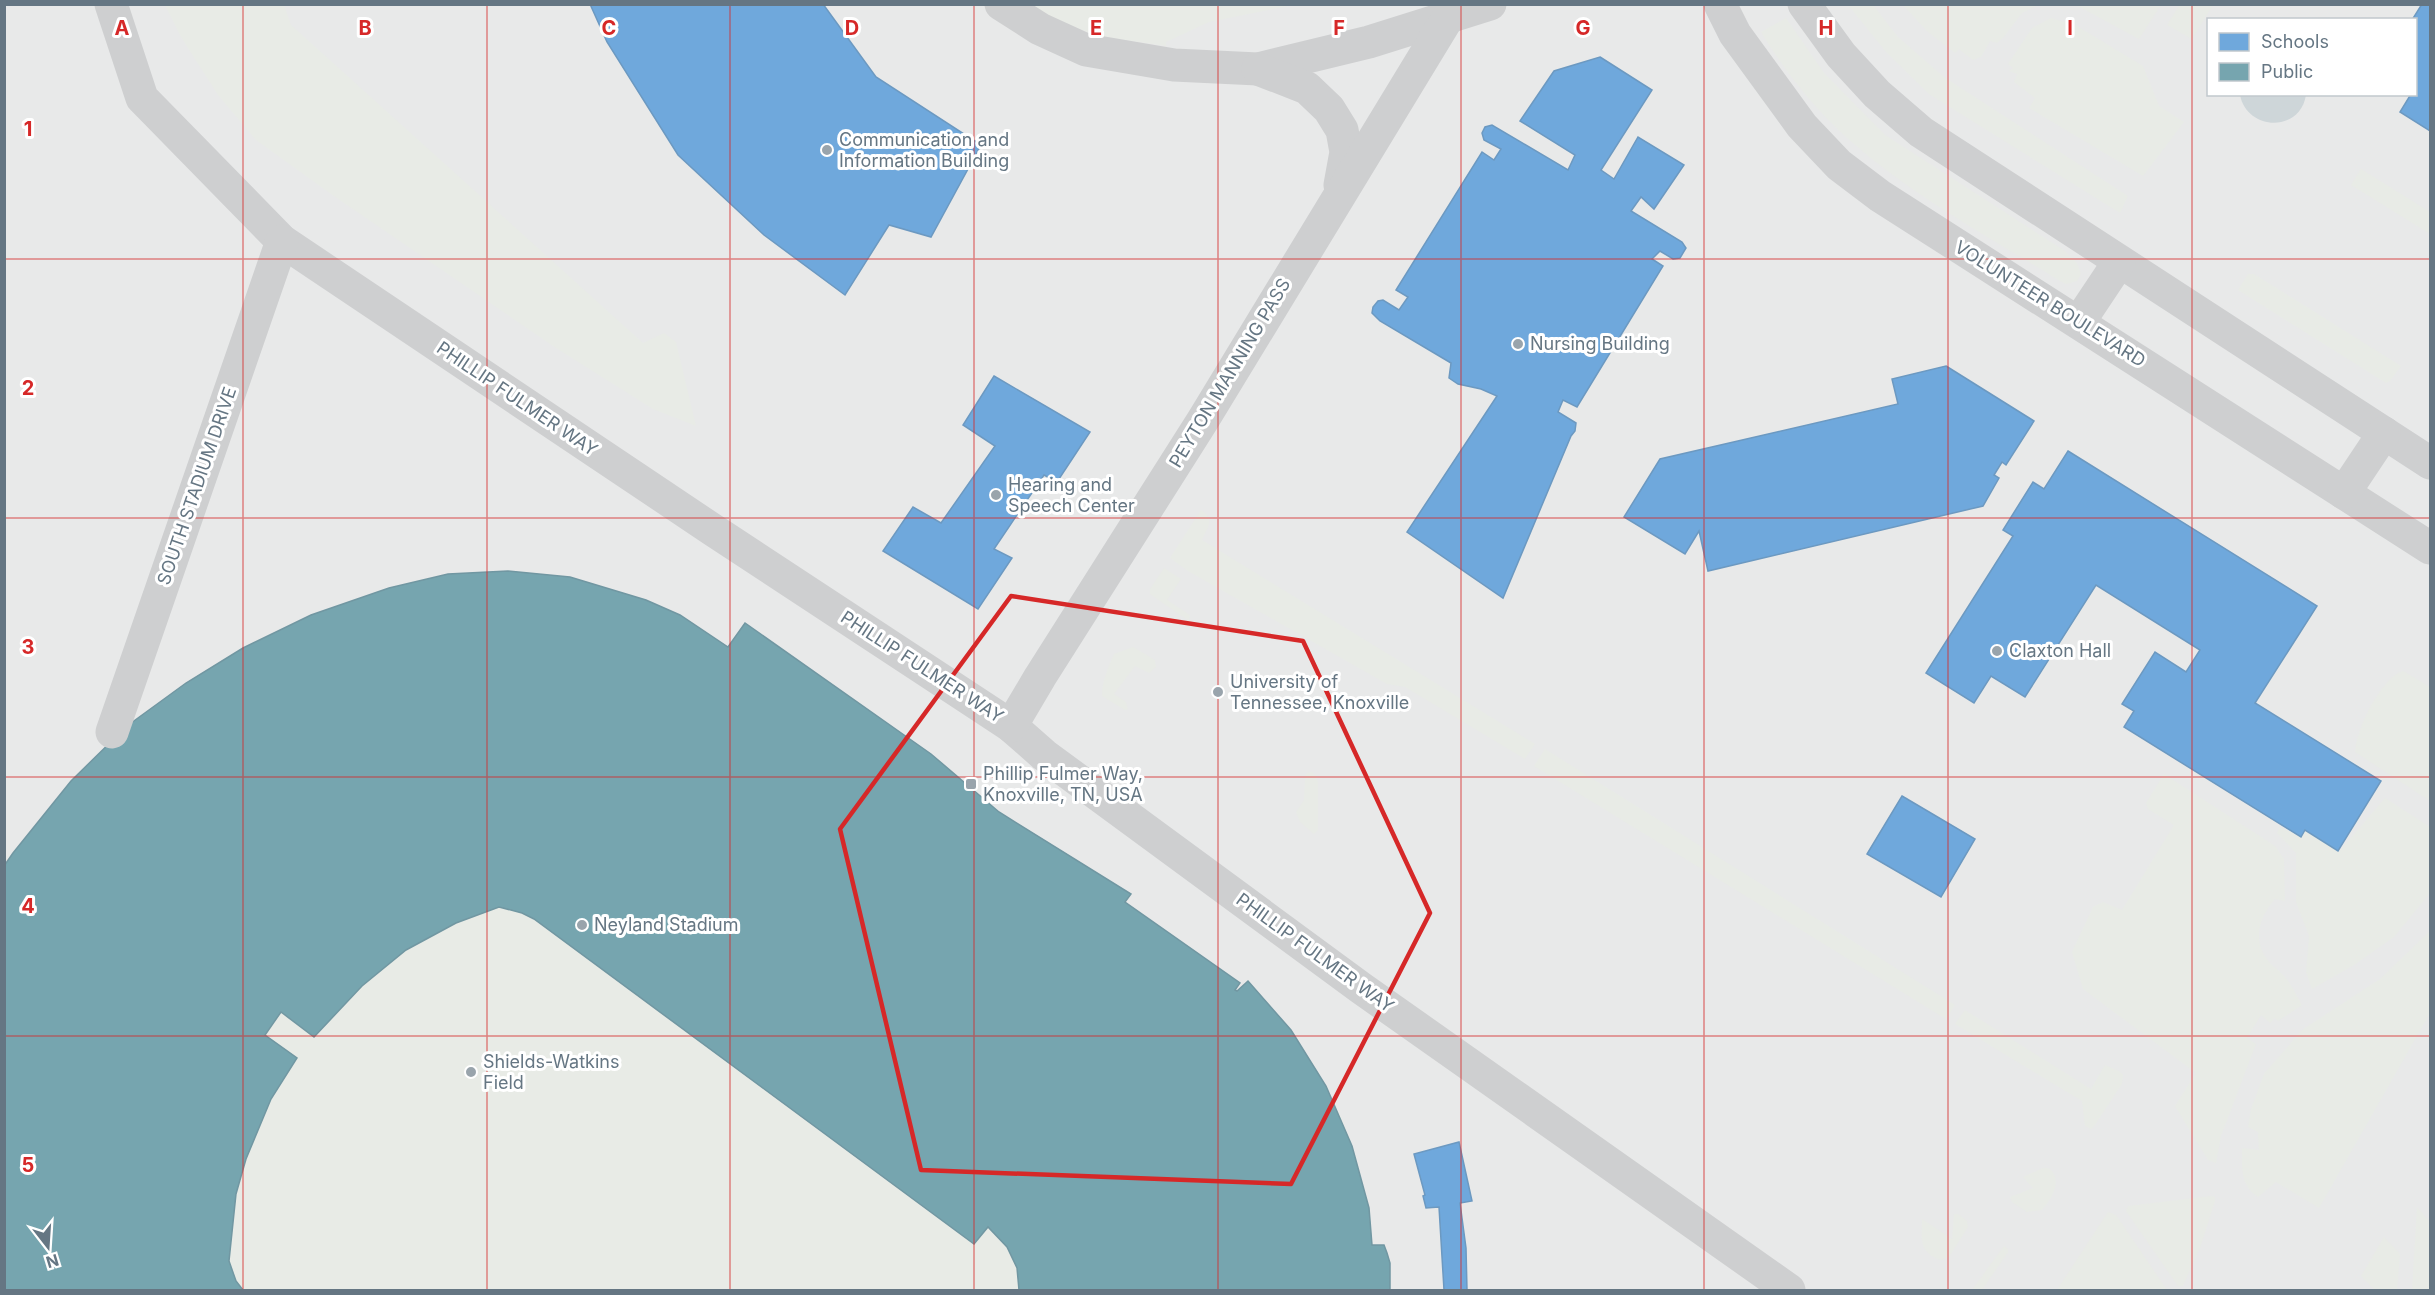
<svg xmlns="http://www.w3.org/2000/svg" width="2435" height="1295" viewBox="0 0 2435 1295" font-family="Inter,sans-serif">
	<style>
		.built { fill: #e8e9e9; fill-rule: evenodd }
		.green { fill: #e8ebe6 }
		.water { fill: #ced6d9 }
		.schools { fill: #6fa8dc; stroke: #6c99c1; stroke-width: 1.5 }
		.public { fill: #76a5af; stroke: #7197a2; stroke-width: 1.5 }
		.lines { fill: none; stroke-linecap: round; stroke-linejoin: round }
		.minor { stroke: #cecfd0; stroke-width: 33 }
		.marked { fill: none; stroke: #d62828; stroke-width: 4.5; stroke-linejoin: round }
		.grid { fill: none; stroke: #d62828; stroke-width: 1.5; stroke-opacity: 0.55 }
		.poi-dot { fill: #99a4ac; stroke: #fff; stroke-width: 2 }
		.labels { text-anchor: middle; stroke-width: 6; stroke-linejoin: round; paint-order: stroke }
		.poi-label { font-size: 18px; fill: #657683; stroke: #fff; text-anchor: start }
		.street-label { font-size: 18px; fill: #657683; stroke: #fff }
		.grid-label { font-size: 20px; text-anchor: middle; font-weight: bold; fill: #d62828; stroke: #fff; stroke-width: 6; stroke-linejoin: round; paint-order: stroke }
	</style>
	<rect width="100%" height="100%" fill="#f9f9f9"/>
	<path class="built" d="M5,5h2425v1285h-2425zM2208,20h208v74h-208z"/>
	<g class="green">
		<polygon points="2180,4 2213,5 2192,39 2167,25"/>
		<polygon points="165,5 284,5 291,25 643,343 664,333 676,342 696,426 653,409 556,348 331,194 256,140 218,95 181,37"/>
		<polygon points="1022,5 1293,5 1209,22 1166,42 1166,46 1098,36 1047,17"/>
		<polygon points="1848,5 1873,5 1898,37 1944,77 2128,196 2120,213 1929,94 1887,53"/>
		<polygon points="1903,5 2038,5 2022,13 2003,38 1997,43 1990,41 1981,57 1973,60 1959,49 1955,53 1927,31"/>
		<polygon points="2076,5 2161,5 2139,39"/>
		<path d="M1786,18l38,55 61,62 180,116 12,12 4,11 -4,7 -11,3 -6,-3c-69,-43 -144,-83 -206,-137 -37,-32 -68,-71 -93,-112z"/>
		<polygon points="2051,18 2077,26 2143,66 2159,106 2184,122 2143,176 2029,108 2035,98 2014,82 2017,74 2009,71 2013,68 2008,64 2032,28"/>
		<polygon points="2361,169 2430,212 2430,234 2351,185"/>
		<polygon points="2248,274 2254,274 2401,366 2390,381 2386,383 2238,290"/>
		<path d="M1201,510c15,10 6,17 1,30l333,204 -10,15 -120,-72 -18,-3 -199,-113 -18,-13z"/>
		<polygon points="1164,568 1181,579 1167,600 1190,615 1189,621 1150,594 1150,589"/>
		<path d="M508,571l62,6 76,23 34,15 48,32 17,-24 186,131 68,58 132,82 -5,9 114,80 -5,7 2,1 11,-10c43,49 84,102 104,165 10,32 13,66 20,99h12c6,15 9,29 6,45h-1385l-1,-424c12,-18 26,-34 39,-50 83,-103 185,-172 310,-216 31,-10 63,-21 96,-26 19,-2 40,-2 59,-3z"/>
		<path d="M1133,647l22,13 1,7 -7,6 -14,-7 -21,28 12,8 2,7 -3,1 -23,-14c0,-15 6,-28 12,-42z"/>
		<path d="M2403,671l27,16v114l-75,-49c1,-23 26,-74 48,-81z"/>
		<polygon points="1545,749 1955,1005 1946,1019 1534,766"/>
		<polygon points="1312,772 1316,776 1318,782 1318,830 1314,834 1300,822 1296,812 1304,800 1305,777 1307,773"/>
		<path d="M2164,774l111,72 9,13 1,42 -10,-2c-18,20 -24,47 -1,68 2,2 5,3 7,6 9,8 15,22 21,32l-24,16 -3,-3 -5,5 -9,-8 -14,23 9,6 -35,92 -5,27 -8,-3 -33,-54 21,-33 -113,-84 -11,-37 21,-45 10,-5 19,8 52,-85 -26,-16 -2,-6z"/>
		<polygon points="2385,798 2430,827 2430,893 2394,937 2354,965 2312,989 2306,972 2309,936 2296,902 2296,853 2277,833 2280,827 2301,837 2305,830 2339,852"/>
		<path d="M2430,931v82l-111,195 -43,-26 -18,15c-18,-12 -16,-29 -16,-49l17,2 -1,-18 -10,-5 3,-18 13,-35 38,-44 78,-51z"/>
		<polygon points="1965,1010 2091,1089 2105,1065 2119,1071 2123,1075 2122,1084 2095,1125 2091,1129 2085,1126 2082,1101 1955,1024"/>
		<path d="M2043,1168h5c16,11 4,30 -6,42l-15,2 -15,-10 -2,-5 23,-9 -10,-11z"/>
		<polygon points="2211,1196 2215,1197 2215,1201 2200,1248 2183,1286 2178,1286 2126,1211 2128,1206"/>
		<polygon points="2417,1207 2430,1222 2430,1290 2412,1290"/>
		<polygon points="2108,1212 2116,1215 2167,1290 2057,1290"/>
		<path d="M1954,1214h4l9,7 1,6 -19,30 -9,3c-22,-9 -18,-20 -18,-41l30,20z"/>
		<polygon points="2384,1237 2400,1254 2397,1290 2375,1290 2361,1276"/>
		<polygon points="2004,1246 2008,1249 2008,1252 1982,1290 1972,1290"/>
	</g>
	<path class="water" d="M2240,95v-1l66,1c-6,38 -59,36 -66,0z"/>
	<g class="schools">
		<polygon points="590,4 823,4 876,77 981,145 931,237 889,225 845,295 764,235 678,155 607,42"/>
		<polygon points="2422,4 2430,4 2430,131 2400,112 2411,94 2416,94 2416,20 2412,20"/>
		<polygon points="1600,57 1652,90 1601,170 1614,179 1638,137 1684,165 1654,209 1641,197 1631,211 1682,242 1686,248 1680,258 1673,259 1660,251 1652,259 1663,266 1577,407 1563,400 1558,412 1576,423 1575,431 1571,436 1503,598 1407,532 1497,396 1481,389 1458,384 1449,378 1451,363 1380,321 1372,313 1373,307 1378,301 1383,300 1399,310 1408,297 1396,290 1482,152 1494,160 1501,149 1484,140 1482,133 1485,127 1492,125 1568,170 1575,155 1520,121 1554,71"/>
		<polygon points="1946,366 2034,421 2006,465 2002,462 1994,475 1999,478 1983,506 1708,571 1699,531 1685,554 1624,517 1660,459 1898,404 1892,379"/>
		<polygon points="994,376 1090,432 1057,482 1044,475 994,549 1012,558 978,609 883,551 913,507 941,523 995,446 963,425"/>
		<polygon points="2068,451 2317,606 2255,703 2381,781 2338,851 2305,830 2301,837 2124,727 2134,711 2122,704 2155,652 2186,672 2200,650 2096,585 2025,697 1991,676 1974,703 1926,673 2013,536 2003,530 2033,482 2044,489"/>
		<polygon points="1902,796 1975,839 1941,897 1867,854"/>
		<polygon points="1459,1142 1472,1201 1460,1203 1466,1248 1467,1290 1444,1290 1439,1207 1426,1208 1423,1196 1425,1195 1414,1154"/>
	</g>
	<polygon class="public" points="508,571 570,577 646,600 680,615 728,647 745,623 931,754 999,812 1131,894 1125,902 1240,983 1235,990 1237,991 1248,981 1291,1030 1326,1086 1352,1146 1369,1208 1372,1245 1384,1245 1387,1253 1390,1263 1390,1290 1019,1290 1017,1268 1007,1247 988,1227 974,1244 534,919 522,913 499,907 456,923 406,950 362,986 314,1037 281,1012 265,1035 297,1058 271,1099 246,1159 236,1194 229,1261 236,1281 243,1290 4,1290 4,866 13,853 71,781 127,726 186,683 243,648 311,615 389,588 448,574"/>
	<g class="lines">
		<g class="minor">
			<polyline points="111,4 142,98 282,241 713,530 1011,726 1044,755 1361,988 1789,1290"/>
			<polyline points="1001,4 1040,29 1086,50 1174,65 1258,69 1369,42 1490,4"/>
			<polyline points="1720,4 1735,34 1802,126 1839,165 1880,196 2430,548"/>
			<polyline points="1804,4 1841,55 1877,94 1921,132 2430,463"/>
			<polyline points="1258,69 1307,88 1329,109 1342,130 1346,152 1340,185"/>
			<polyline points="2079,322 2119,262"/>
			<polyline points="2344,493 2384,433"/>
			<polyline points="1011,726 1040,677 1203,420 1447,19"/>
			<polyline points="112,732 282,241"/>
		</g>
	</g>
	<path class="marked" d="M1011,596l292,45 127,272 -139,271 -370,-14 -81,-341z"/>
	<path class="grid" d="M243,4v1286M487,4v1286M730,4v1286M974,4v1286M1218,4v1286M1461,4v1286M1704,4v1286M1948,4v1286M2192,4v1286M4,259h2426M4,518h2426M4,777h2426M4,1036h2426"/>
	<g class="poi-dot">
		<circle cx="827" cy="150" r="6"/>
		<circle cx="1518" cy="344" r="6"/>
		<circle cx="996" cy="495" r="6"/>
		<circle cx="1997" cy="651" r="6"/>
		<circle cx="1218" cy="692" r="6"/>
		<rect x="965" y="778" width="12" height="12" rx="3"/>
		<circle cx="582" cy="925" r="6"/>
		<circle cx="471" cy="1072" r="6"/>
	</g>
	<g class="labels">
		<g class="poi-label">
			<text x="839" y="146">Communication and<tspan x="839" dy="21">Information Building</tspan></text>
			<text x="1530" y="350">Nursing Building</text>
			<text x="1008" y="491">Hearing and<tspan x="1008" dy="21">Speech Center</tspan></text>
			<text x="2009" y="657">Claxton Hall</text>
			<text x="1230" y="688">University of<tspan x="1230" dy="21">Tennessee, Knoxville</tspan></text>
			<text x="983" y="780">Phillip Fulmer Way,<tspan x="983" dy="21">Knoxville, TN, USA</tspan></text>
			<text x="594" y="931">Neyland Stadium</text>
			<text x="483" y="1068">Shields-Watkins<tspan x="483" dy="21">Field</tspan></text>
		</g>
		<g class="street-label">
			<text transform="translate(2050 304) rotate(32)" y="6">VOLUNTEER BOULEVARD</text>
			<text transform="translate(1230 373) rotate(-59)" y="6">PEYTON MANNING PASS</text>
			<text transform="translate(517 399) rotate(34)" y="6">PHILLIP FULMER WAY</text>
			<text transform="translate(197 486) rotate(-71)" y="6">SOUTH STADIUM DRIVE</text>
			<text transform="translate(922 667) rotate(33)" y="6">PHILLIP FULMER WAY</text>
			<text transform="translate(1315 953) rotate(36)" y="6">PHILLIP FULMER WAY</text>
		</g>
	</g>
	<g class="grid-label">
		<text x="122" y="35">A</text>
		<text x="365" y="35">B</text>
		<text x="609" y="35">C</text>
		<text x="852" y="35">D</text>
		<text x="1096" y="35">E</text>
		<text x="1339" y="35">F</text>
		<text x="1583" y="35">G</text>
		<text x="1826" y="35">H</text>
		<text x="2070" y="35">I</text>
		<text x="28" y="136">1</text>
		<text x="28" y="395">2</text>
		<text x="28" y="654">3</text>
		<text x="28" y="913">4</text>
		<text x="28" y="1172">5</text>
	</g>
	<rect width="2435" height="1295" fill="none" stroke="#657683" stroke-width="12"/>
	<rect x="2207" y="18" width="210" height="78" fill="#ffffff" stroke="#c1c8cd" stroke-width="1.5"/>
	<rect x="2219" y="33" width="30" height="18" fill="#6fa8dc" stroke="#c1c8cd" stroke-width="1.5"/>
	<text x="2261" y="48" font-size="18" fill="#657683">Schools</text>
	<rect x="2219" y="63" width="30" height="18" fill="#76a5af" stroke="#c1c8cd" stroke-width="1.5"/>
	<text x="2261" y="78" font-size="18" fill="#657683">Public</text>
	<g transform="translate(48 1247) rotate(163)" stroke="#ffffff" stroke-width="4.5" paint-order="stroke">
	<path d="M0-4.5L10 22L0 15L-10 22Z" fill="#657683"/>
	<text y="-9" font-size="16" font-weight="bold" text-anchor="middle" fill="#657683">N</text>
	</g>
</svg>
